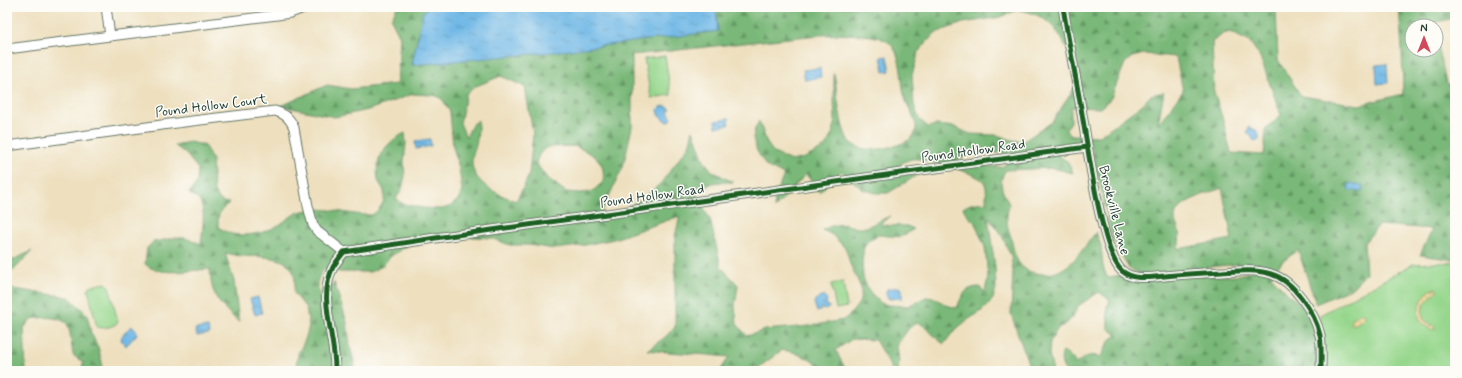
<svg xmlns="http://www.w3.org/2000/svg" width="1462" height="378" viewBox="0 0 1462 378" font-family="Mynerve,sans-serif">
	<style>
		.grass { fill: #97d78d; stroke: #5b8a60 }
		.forest { fill: url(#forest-firs); stroke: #4c7a56; fill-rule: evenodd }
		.sand { fill: url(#sand-dots); stroke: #868c69 }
		.water { fill: url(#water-ripples); stroke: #467a8d }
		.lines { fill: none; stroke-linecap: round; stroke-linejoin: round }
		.minor-casing { stroke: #677665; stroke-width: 11 }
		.minor { stroke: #fff; stroke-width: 9 }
		.cycleway-casing { stroke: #fdfcf7; stroke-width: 8 }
		.cycleway { stroke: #1b5e20; stroke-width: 5 }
		.labels { text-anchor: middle; stroke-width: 3; stroke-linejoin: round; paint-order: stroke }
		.street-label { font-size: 14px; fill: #1f3d34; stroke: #fdfcf7 }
	</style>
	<defs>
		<pattern id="forest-firs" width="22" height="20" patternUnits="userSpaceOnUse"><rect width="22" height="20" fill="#79b878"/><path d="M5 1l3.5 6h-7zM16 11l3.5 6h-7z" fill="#639763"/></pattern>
		<pattern id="sand-dots" width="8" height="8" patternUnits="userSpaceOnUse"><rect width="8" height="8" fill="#eeda9e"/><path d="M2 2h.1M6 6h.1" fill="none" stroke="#ccbc89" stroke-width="1.8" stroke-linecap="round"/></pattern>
		<pattern id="water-ripples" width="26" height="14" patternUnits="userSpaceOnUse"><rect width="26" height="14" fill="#6eb7e6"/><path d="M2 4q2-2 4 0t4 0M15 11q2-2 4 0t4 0" fill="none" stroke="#5a96bb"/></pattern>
	</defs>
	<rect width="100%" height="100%" fill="#fdfcf7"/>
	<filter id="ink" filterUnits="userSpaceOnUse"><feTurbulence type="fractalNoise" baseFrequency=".025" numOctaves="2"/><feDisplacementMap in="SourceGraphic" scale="8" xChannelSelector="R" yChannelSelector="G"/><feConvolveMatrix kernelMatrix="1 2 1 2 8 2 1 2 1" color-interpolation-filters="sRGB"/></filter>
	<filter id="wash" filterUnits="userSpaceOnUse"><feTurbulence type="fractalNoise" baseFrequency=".012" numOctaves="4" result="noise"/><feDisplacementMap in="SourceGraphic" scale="16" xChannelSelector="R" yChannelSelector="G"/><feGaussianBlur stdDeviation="0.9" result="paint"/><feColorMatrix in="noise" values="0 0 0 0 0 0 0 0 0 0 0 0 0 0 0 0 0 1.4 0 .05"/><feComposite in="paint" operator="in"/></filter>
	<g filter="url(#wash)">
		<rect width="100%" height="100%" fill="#eee0bf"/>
		<g class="grass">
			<polygon points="665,56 671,95 651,98 644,59"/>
			<polygon points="1455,262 1455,371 1323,371 1320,315 1413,264"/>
			<polygon points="843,282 847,307 836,309 831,284"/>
			<path d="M106,283l3,3 9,36c-4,5 -15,7 -21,5l-9,-37 2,-4z"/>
		</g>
		<g class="forest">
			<path d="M397,7h32l-6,5 -11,53 306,-34 -2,-24h560l2,53 23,36 58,9 44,-11 -1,-44 -3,-43h56v11l-19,4 1,17 9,44 9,3v174l-35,-5 12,-26 -53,-4 -15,18 2,31 -14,14 -36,16 -18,-54 -16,12 -11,14 17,18 19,16 5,11 7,36 -4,14h-250c-4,-7 -5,-12 -2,-20 6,3 10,8 13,13 7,-6 15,-12 24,-6l10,-18 7,-5 -9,-7 -1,-21 3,-7 -11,-8 -21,14 -5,11 -6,6 -9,5 -8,14 -1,13 4,16h-28l3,-8 -17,-49 2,-43 -2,-15 -9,-20 -14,-19 7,50 1,21 -3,11 -10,11 -17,11 -13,11 -9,12c-10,-6 -16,-18 -27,-22l-8,6 -12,17 2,17 -1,9h-5l-18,-31 -23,-1 -16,11 5,11 6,10h-19l-21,-13 -14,-6 -11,-2 -28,21h-34l9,-14c-27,-3 -55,-4 -82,-7l17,-12 11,-11v-91l5,-20 -66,23 -34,7 -25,3 -26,-4h-19l-19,-7 -64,-4 -28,17 -8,5 -9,10 -12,6h-31l-14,-4c-10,14 -10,16 -2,31l11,-17 13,40 3,24 6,25h-61l3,-17 7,-14 4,-14 -3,-18 -12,-15c0,-6 2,-16 -1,-22 -7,-16 -34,-14 -49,-15 -6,0 -13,-2 -19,-3l9,28 5,41c-20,-18 -28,-25 -29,-53 -18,1 -51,8 -65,-5l2,-16 6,-6 21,-4h11l16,6c1,-13 6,-34 -3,-45 -2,-2 -6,-4 -9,-5l8,-12 1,-13 -12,-15 -12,-9 15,-3 15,3 8,14 2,33 8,10 8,1c-11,8 -12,10 -12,24 4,2 9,6 14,7 16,3 33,-1 47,-9 8,-5 14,-12 24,-14 24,-6 45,5 69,4 8,-5 14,-14 12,-24 -1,-4 -5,-7 -6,-11 -4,-22 8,-38 27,-47l1,11 -2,18 1,14 -3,13 -6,10 7,5 20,4 19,1 9,-3 8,-7 3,-9 -3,-22 -6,-21 -3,-35 -7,-12 -6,-4 -6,-1 -18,-1 -45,16 -33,7 -54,-11 46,-21 24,4 46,-5 3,-47 -9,-18zM1018,10c40,5 47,35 63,68l-29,44 -28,19 -12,-1 -15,-5 -27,-1 -15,-7 -18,-2 -9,2 -9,-8 -5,-14 -2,-30 7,-24 16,-18 28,-10 38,-6zM1412,26h24v24h-24zM1230,32l20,10 10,15 21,58 -15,14 -2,26 -33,-2 -8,-33 -9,-28 -2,-50 11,-8zM818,35c18,0 51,-3 67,5 19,10 15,42 20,58 3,11 16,26 9,37 -5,8 -20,11 -28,13 -10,2 -26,3 -35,-5 -11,-9 -14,-54 -17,-70v28l1,18 -2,13 -8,15 -20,11 -14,3 -17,-8 -7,-10 -8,-22 -4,8 -2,9 4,13 9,15 18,9 -9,21 -1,13 32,-35 13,18 23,-21 20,18 14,4h12l28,-17 -23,-7c6,-4 11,-8 19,-10 10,-2 61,13 70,21 6,5 4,15 4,23 -9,-1 -16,0 -23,5l4,7 8,8 10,24 3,30 -3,15 -5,-5c-15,0 -18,8 -23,21l-11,-3 -11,-7 -9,-1 -18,9 -20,-1 -7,-2 -13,-13 -5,-13 -1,-16 2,-14 4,-7 10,-5 22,2 14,-8 -7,-3 -27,-1 5,-5 6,-4c-10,3 -19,10 -29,12 -6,1 -10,-2 -15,-3 -10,-2 -16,1 -25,5l9,4 15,15 4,15 8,17 3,7v8l-2,7 -9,12 -7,5 -34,6 -44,4 -18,6 -10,-12 -2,-18 3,-21 -17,-18 -11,-48 -14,-23c11,-15 20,-14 37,-14l-21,-11 -8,-10 -11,-31 -4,16 -29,38 -19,16 -45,23 27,-56 9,-40v-72zM1144,54l32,3 7,34 -25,33 6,-32 -13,3 -8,9 -44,32 -27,-1 -7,-5 6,-8v-15l29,1 11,-10 14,-35 7,-6zM501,76l24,11 8,47 -4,40 -4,10 -9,17c-19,-7 -45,-18 -44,-41 0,-5 3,-10 4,-15 2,-8 2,-16 2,-25l-6,5 -6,12 -6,-14 6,-29 10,-8zM1070,144l21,1 21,92 17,32 12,4 -34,4 -4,-10 -2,-21 -5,-14c-13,16 -26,41 -50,42 -27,0 -31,-14 -35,-37 -2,-6 -5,-14 -4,-21 0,-4 2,-8 2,-12 -1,-2 -3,-6 -4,-8 -5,-8 -5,-19 1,-26l46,-2 21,5 -5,-11 -9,-6zM575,146c19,9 31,13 28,36l-10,9 -11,2 -16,-1 -20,-15 -10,-14c2,-7 5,-13 12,-16zM982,151l17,2h18l-15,14 -18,-1 -30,-6zM1222,188l10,51 -54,10c1,-5 2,-10 1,-16 0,-5 -4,-9 -4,-14 -2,-17 35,-26 47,-31zM1252,263l12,4 -28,9h-24l-20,-5 17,-4z"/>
			<polygon points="32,251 10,274 7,279 7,265 11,261"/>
			<path d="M7,288l62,9 18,17 4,19 7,14 4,15 -1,9h-19l1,-9 -10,-7 -3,-22 -3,-10c-11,-7 -23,-6 -36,-4l-7,9 2,43h-19z"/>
		</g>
		<g class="sand">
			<path d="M1435,288l2,1v2c-10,9 -18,15 -13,29l11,7 -1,3h-1c-4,-2 -9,-4 -11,-7 -9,-10 1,-31 13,-35z"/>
			<polygon points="1364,313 1365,318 1354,325 1351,323 1352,319 1359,314"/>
		</g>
		<g class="water">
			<polygon points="429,7 716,7 718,31 553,52 412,65 423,12"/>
			<polygon points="887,56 890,71 884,72 881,57"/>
			<polygon points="1387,64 1388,83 1377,84 1376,65"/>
			<polygon points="820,68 821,77 805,80 803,70"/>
			<polygon points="666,106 671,109 668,111 672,119 667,122 659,116 658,109 660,107"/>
			<polygon points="728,117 730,119 728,121 729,125 716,127 715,121 726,119"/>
			<polygon points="1249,127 1256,130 1259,135 1259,139 1256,141 1253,140 1251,135 1247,132"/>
			<polygon points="430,139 431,146 416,149 415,141"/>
			<polygon points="1349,183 1363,185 1362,192 1348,190"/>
			<path d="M900,287l2,2v9l-13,1c-3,-3 -4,-6 -2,-10z"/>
			<polygon points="823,296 827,300 826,304 829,306 829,308 825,310 821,308 820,311 817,312 814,303 815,300"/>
			<polygon points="258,297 262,313 255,315 250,299"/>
			<polygon points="130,327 133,327 137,332 137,334 126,346 121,340 122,336"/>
			<polygon points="208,327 209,334 197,336 195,329"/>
		</g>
	</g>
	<g filter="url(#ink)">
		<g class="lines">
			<defs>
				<g id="minor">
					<polyline points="106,7 110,36"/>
					<path d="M1063,7c6,38 14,75 20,113 5,28 19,134 39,151 12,10 29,6 43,5 19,-2 38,-3 57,-4 16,-1 33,-3 49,2 22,6 44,39 49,61 2,11 1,24 1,36"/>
					<polyline points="7,49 277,15 290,13 306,7"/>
					<path d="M7,146l177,-24 91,-11c10,3 15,7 19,17l14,78 5,19 4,6 27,21"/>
					<path d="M335,371c1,-34 -18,-72 -2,-104 3,-5 7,-10 11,-15l98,-15 645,-90"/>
				</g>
			</defs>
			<use href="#minor" class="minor-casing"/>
			<use href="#minor" class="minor"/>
			<defs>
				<g id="cycleway">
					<path d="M1063,7c6,38 14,75 20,113 5,28 19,134 39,151 12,10 29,6 43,5 19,-2 38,-3 57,-4 16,-1 33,-3 49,2 22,6 44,39 49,61 2,11 1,24 1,36"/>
					<path d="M335,371c1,-34 -18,-72 -2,-104 3,-5 7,-10 11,-15l98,-15 645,-90"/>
				</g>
			</defs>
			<use href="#cycleway" class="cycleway-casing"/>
			<use href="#cycleway" class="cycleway"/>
		</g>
	</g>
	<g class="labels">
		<g class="street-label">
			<text transform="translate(211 105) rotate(-7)" y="5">Pound Hollow Court</text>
			<text transform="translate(973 150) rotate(-8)" y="5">Pound Hollow Road</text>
			<text transform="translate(652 195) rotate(-8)" y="5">Pound Hollow Road</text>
			<text transform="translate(1115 210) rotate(76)" y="5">Brookville Lane</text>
		</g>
	</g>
	<rect width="1462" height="378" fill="none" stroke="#fdfcf7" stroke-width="24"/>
	<g transform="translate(1424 38)"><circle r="19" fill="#fdfcf7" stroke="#a4b0a9"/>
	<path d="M0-3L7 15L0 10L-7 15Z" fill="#d1495b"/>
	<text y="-6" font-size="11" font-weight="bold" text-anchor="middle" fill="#1f3d34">N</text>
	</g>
</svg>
